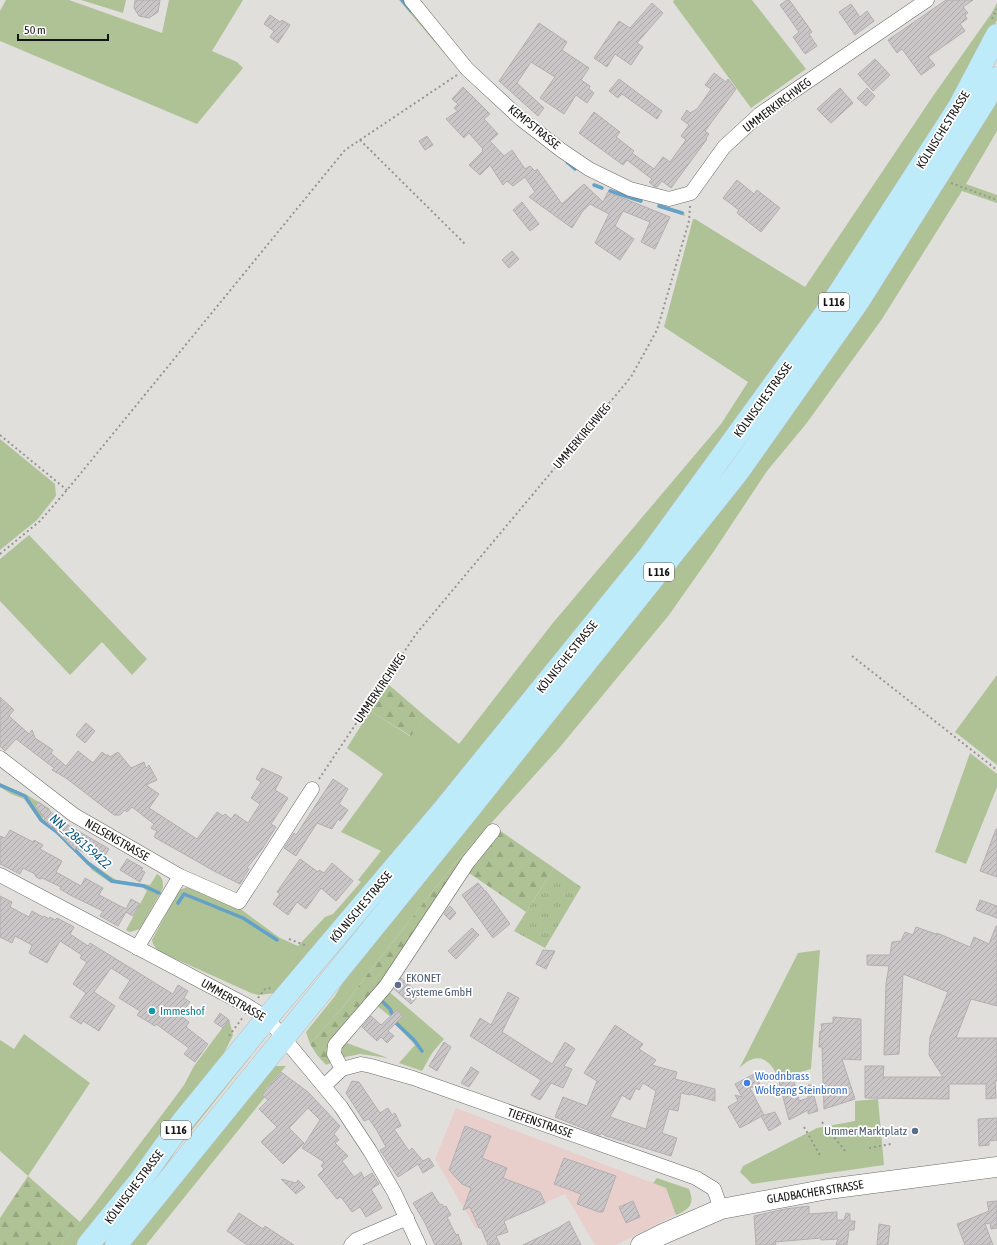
<svg xmlns="http://www.w3.org/2000/svg" width="997" height="1245" viewBox="0 0 997 1245" font-family="'Asap Condensed',sans-serif">
	<style>
		.commercial { fill: #e9cfcc }
		.green { fill: #aec296 }
		.forest { fill: url(#forest-firs) }
		.park { fill: url(#park-tufts) }
		.lines { fill: none; stroke-linecap: round; stroke-linejoin: round }
		.stream { stroke: #63a1c9; stroke-width: 3.5 }
		.building { fill: url(#building-hatch); stroke: #b3afb1; fill-rule: evenodd }
		.street-casing { stroke: #6c6a67; stroke-width: 15 }
		.secondary-casing { stroke: #6c6a67; stroke-width: 21 }
		.primary-casing { stroke: #bdbdbd; stroke-width: 23 }
		.path { stroke: #979593; stroke-width: 2; stroke-dasharray: 2 3; stroke-linecap: butt }
		.street { stroke: #fff; stroke-width: 14 }
		.secondary { stroke: #fff; stroke-width: 20 }
		.primary { stroke: #beebfa; stroke-width: 22 }
		.service-dot { fill: #5c6f8a; stroke: #fff; stroke-width: 1.5 }
		.culture-dot { fill: #0f9aa8; stroke: #fff; stroke-width: 1.5 }
		.shop-dot { fill: #3f7fe0; stroke: #fff; stroke-width: 1.5 }
		.labels { text-anchor: middle; stroke-width: 3.5; stroke-linejoin: round; paint-order: stroke }
		.shield { fill: #fff; stroke: #5b5a5a; stroke-width: 1 }
		.shield-label { font-size: 11px; font-weight: bold; fill: #151413 }
		.street-label { font-size: 12px; fill: #151413; stroke: #fff }
		.service-label { font-size: 12px; fill: #4e5e75; stroke: #fff; text-anchor: start }
		.culture-label { font-size: 12px; fill: #0d838f; stroke: #fff; text-anchor: start }
		.shop-label { font-size: 12px; fill: #366cbe; stroke: #fff; text-anchor: start }
		.water-label { font-size: 13px; font-style: italic; fill: #0c5a82; stroke: #fff }
	</style>
	<defs>
		<pattern id="forest-firs" width="22" height="20" patternUnits="userSpaceOnUse"><rect width="22" height="20" fill="#aec296"/><path d="M5 1l3.5 6h-7zM16 11l3.5 6h-7z" fill="#95a680"/></pattern>
		<pattern id="park-tufts" width="24" height="20" patternUnits="userSpaceOnUse"><rect width="24" height="20" fill="#aec296"/><path d="M3 7l-1-3M5 7V3M7 7l1-3M15 17l-1-3M17 17v-4M19 17l1-3" fill="none" stroke="#95a680"/></pattern>
		<pattern id="building-hatch" width="6" height="6" patternUnits="userSpaceOnUse"><rect width="6" height="6" fill="#cac6c8"/><path d="M-1 1l2-2M0 6l6-6M5 7l2-2" fill="none" stroke="#ada9ab"/></pattern>
	</defs>
	<rect width="100%" height="100%" fill="#e1dfdc"/>
	<polygon class="commercial" points="456,1108 666,1188 676,1215 616,1245 595,1245 565,1194 504,1221 476,1229 435,1159"/>
	<g class="green">
		<polygon points="6,0 69,0 162,33 169,0 243,0 212,51 237,62 243,68 197,124 0,41 0,11"/>
		<polygon points="81,0 126,0 123,13"/>
		<polygon points="399,0 404,0 453,58 450,60"/>
		<polygon points="674,0 752,0 806,69 751,108 673,2"/>
		<polygon points="997,3 997,20 985,42 947,106 856,254 689,489 601,602 392,861 277,993 258,995 251,993 158,951 153,944 152,940 179,890 187,887 235,905 280,938 298,946 325,917 333,914 361,882 358,880 381,851 341,832 383,774 347,748 370,711 410,736 425,716 459,744 552,624 721,424 748,382 664,327 693,219 695,219 805,287 933,96 991,14"/>
		<polygon points="997,96 997,131 966,184 997,195 997,203 962,191 882,319 806,424 767,471 714,551 669,615 560,747 455,863 366,976 344,1006 310,1044 306,1032 335,996 350,970 739,485"/>
		<polygon points="610,189 642,199 641,203 608,192"/>
		<polygon points="658,204 684,212 685,216 657,207"/>
		<polygon points="0,439 55,484 56,496 37,520 0,550"/>
		<polygon points="29,535 147,659 132,675 102,642 70,675 0,601 0,559"/>
		<polygon points="997,675 997,765 955,732"/>
		<polygon points="970,753 997,774 997,787 966,864 935,852"/>
		<path d="M0,783l27,12 23,14 -8,10 47,43 27,18 34,5 7,-11c6,3 6,8 6,14l-23,41 -10,3 -4,-2 21,-39 -5,-4 -31,-4 -19,-13 -9,-12 -15,-12 -12,-14 -16,-11 -16,-22 -13,-5 -11,-7z"/>
		<path d="M820,950l-9,119 -33,9c-8,-21 -23,-27 -39,-9l59,-116z"/>
		<polygon points="387,990 444,1039 432,1053 422,1071 399,1063 415,1045 395,1024 391,1017 376,1005"/>
		<polygon points="229,1019 233,1035 221,1059 80,1245 61,1245 92,1207 170,1104 184,1085 194,1066"/>
		<polygon points="24,1034 90,1083 28,1176 0,1151 0,1040 14,1049"/>
		<polygon points="344,1042 388,1058 360,1054 341,1058 339,1051"/>
		<polygon points="250,1053 251,1056 176,1150 157,1181 106,1245 101,1245"/>
		<polygon points="274,1066 286,1066 266,1089 269,1092 146,1245 126,1245"/>
		<polygon points="878,1099 884,1165 752,1184 740,1172 743,1166 817,1128 855,1121 855,1101"/>
		<path d="M657,1178l32,11c6,15 1,20 -13,26l-10,-27 -13,-5z"/>
	</g>
	<g class="forest">
		<polygon points="388,684 425,716 411,736 370,711"/>
		<polygon points="490,824 493,825 381,986 333,1062 326,1065 317,1055 310,1044 344,1006 366,976 455,863"/>
		<polygon points="499,830 554,868 526,912 466,871"/>
		<polygon points="28,1176 80,1222 61,1245 0,1245 0,1218"/>
	</g>
	<polygon class="park" points="554,868 581,887 545,948 514,931"/>
	<g class="lines">
		<g class="stream">
			<polyline points="402,0 411,11"/>
			<polyline points="567,162 575,169"/>
			<polyline points="594,185 602,188"/>
			<polyline points="610,191 641,201"/>
			<polyline points="659,206 682,213"/>
			<polyline points="0,785 25,796 41,820 57,832 88,863 112,881 144,886 159,893"/>
			<polyline points="178,903 184,894 243,918 277,940"/>
			<polyline points="382,1001 390,1009 396,1023 414,1040 422,1051"/>
		</g>
	</g>
	<g class="building">
		<polygon points="135,0 160,0 158,12 149,18 139,16 134,8"/>
		<polygon points="787,0 790,1 812,32 809,34 817,46 805,54 793,37 799,32 780,5"/>
		<polygon points="946,0 973,0 963,7 968,13 965,15 967,19 960,24 965,31 928,57 935,65 921,75 902,49 897,53 888,40"/>
		<polygon points="652,3 663,13 637,43 643,47 631,65 615,54 607,67 594,58 619,21 630,28"/>
		<polygon points="851,4 860,17 867,11 874,21 855,35 839,12"/>
		<polygon points="270,15 280,22 282,20 290,25 278,43 270,37 274,31 264,24"/>
		<polygon points="539,23 567,42 562,50 589,68 581,80 590,86 589,89 594,93 587,103 576,95 564,114 540,98 555,77 531,62 517,83 544,108 538,116 499,81"/>
		<polygon points="875,59 890,75 873,91 858,74"/>
		<polygon points="714,73 726,82 728,79 736,89 705,131 709,134 706,138 707,139 671,188 662,181 657,187 655,187 649,182 652,179 627,160 623,165 579,133 594,112 620,132 616,137 634,151 632,153 654,169 663,157 670,162 686,140 681,136 689,125 681,119 687,110 690,113 697,109 705,98 711,89 705,85"/>
		<polygon points="619,79 662,111 657,119 622,94 618,98 609,91"/>
		<polygon points="463,87 490,114 484,119 498,134 490,141 504,156 512,150 525,169 530,166 535,171 537,169 562,204 584,184 603,202 608,192 670,217 655,249 641,242 650,222 623,211 615,226 634,239 620,260 595,243 609,214 590,204 582,212 572,228 529,197 535,192 525,177 513,186 507,181 503,185 490,165 480,175 469,165 483,151 482,150 483,149 469,133 464,138 446,119 458,111 454,108 458,104 452,99"/>
		<polygon points="840,88 853,103 831,123 817,109"/>
		<polygon points="867,88 875,96 866,106 857,98"/>
		<polygon points="427,136 433,145 425,150 419,141"/>
		<polygon points="737,180 754,194 757,190 780,208 761,232 737,213 739,210 723,198"/>
		<polygon points="522,202 539,224 530,231 513,210"/>
		<polygon points="512,251 519,259 509,268 502,260"/>
		<polygon points="0,697 14,710 9,716 29,734 32,730 35,738 53,750 51,753 66,766 78,751 93,763 102,752 106,755 108,755 110,757 118,752 131,768 144,762 146,768 149,765 157,780 146,785 159,794 149,808 197,839 217,812 223,816 225,814 231,819 235,814 248,823 260,804 251,798 261,782 256,779 262,768 282,777 275,790 288,798 271,824 276,827 262,849 247,868 249,869 240,884 214,871 154,837 157,831 151,828 154,824 132,807 127,812 125,810 120,815 114,815 66,778 52,770 54,768 16,739 5,751 0,746"/>
		<polygon points="86,723 95,731 85,743 76,735"/>
		<polygon points="333,779 348,789 339,804 348,810 340,821 338,819 332,829 317,823 296,856 284,848 294,833 296,835"/>
		<polygon points="39,802 63,822 109,849 101,862 76,848 75,850 71,846 52,826 52,827 44,820 45,818 35,806"/>
		<polygon points="996,829 997,829 997,877 980,871"/>
		<polygon points="10,830 33,842 34,840 43,845 40,849 62,861 56,872 81,886 85,878 103,888 99,895 126,909 131,899 140,904 133,916 126,912 118,926 100,916 103,911 70,895 60,889 61,887 42,878 40,879 36,877 35,874 23,868 20,874 0,864 0,836 5,838"/>
		<polygon points="127,859 143,868 141,870 145,872 140,882 120,870"/>
		<polygon points="300,859 318,872 319,870 324,873 332,863 353,881 336,901 321,888 306,909 297,902 288,915 273,904 280,894 277,892"/>
		<polygon points="478,883 485,891 486,891 510,924 493,938 462,895"/>
		<polygon points="0,896 12,902 10,907 29,917 32,911 43,917 44,916 49,919 50,917 55,920 57,918 74,927 70,934 88,946 90,943 173,994 178,985 188,991 184,998 190,1002 180,1015 189,1022 186,1027 208,1044 195,1062 184,1054 189,1048 156,1024 155,1026 137,1015 140,1011 119,998 130,980 111,968 94,992 115,1006 99,1031 83,1021 81,1024 70,1017 86,993 73,984 87,962 80,958 82,955 60,941 47,963 29,953 32,945 15,936 12,943 0,937"/>
		<polygon points="980,900 997,906 997,918 976,910"/>
		<polygon points="450,906 456,913 450,920 444,914"/>
		<polygon points="996,926 997,926 997,1006 971,999 956,1038 997,1038 997,1081 995,1081 996,1098 986,1099 986,1084 949,1084 949,1099 865,1098 865,1066 884,1066 883,1077 943,1077 929,1055 930,1037 948,992 903,974 899,1054 884,1055 886,984 889,966 867,965 867,955 890,955 892,942 901,941 905,932 913,935 916,927 936,934 937,933 970,947 974,937 989,944"/>
		<polygon points="472,928 479,935 456,959 448,951"/>
		<polygon points="543,950 555,951 546,969 536,964"/>
		<polygon points="401,978 420,994 411,1004 394,989"/>
		<polygon points="508,992 519,998 502,1032 552,1064 565,1042 575,1049 564,1066 572,1069 563,1088 551,1083 540,1100 531,1095 541,1080 470,1036 480,1018 491,1025"/>
		<polygon points="397,1010 403,1016 388,1031 394,1036 387,1043 381,1037 377,1041 362,1027 371,1016 381,1025"/>
		<polygon points="220,1013 229,1020 223,1028 214,1022"/>
		<polygon points="833,1017 861,1019 861,1060 842,1059 855,1099 824,1109 822,1047 819,1047 820,1031 822,1031 821,1024 833,1023"/>
		<path d="M615,1025l28,19 -4,5 17,11 -4,5 25,7 -2,7 40,10v12l-25,-7v1l-9,-2 -3,18 -9,-2 -7,24 15,5 -6,18 -65,-20 -5,-3 -1,2 -45,-18 8,-20 24,9 10,-25 -13,-8zM643,1083l13,8 -10,38 -36,-12 12,-22 8,5 6,-12 3,2z"/>
		<polygon points="444,1042 451,1047 437,1071 429,1066"/>
		<polygon points="471,1067 479,1072 469,1087 461,1083"/>
		<polygon points="281,1072 308,1092 340,1126 334,1134 339,1140 335,1143 348,1156 342,1161 354,1177 361,1172 364,1178 372,1173 379,1184 371,1189 382,1208 366,1217 360,1207 352,1212 341,1197 337,1199 318,1175 324,1169 321,1166 324,1162 302,1148 320,1120 308,1108 289,1128 304,1143 283,1164 261,1142 277,1127 259,1109 268,1100 262,1095"/>
		<polygon points="754,1074 760,1084 750,1088 764,1115 740,1128 728,1107 738,1101 735,1095 742,1097 735,1084"/>
		<polygon points="792,1074 799,1101 808,1098 808,1085 811,1085 818,1111 808,1114 808,1110 789,1120 778,1078"/>
		<polygon points="352,1081 359,1082 380,1113 388,1108 392,1115 395,1113 401,1126 394,1129 409,1151 412,1148 423,1161 429,1158 434,1166 423,1173 418,1164 398,1177 380,1150 386,1147 376,1129 369,1119 364,1121 346,1093"/>
		<polygon points="775,1112 781,1124 769,1131 761,1116"/>
		<polygon points="997,1118 997,1140 989,1141 989,1145 979,1146 978,1119"/>
		<polygon points="465,1126 491,1136 482,1158 507,1168 503,1178 540,1192 545,1203 504,1221 508,1232 496,1236 500,1245 488,1245 481,1228 479,1228 470,1207 463,1210 471,1188 462,1184 449,1170"/>
		<polygon points="564,1158 616,1176 603,1212 599,1212 577,1204 581,1194 554,1184"/>
		<polygon points="281,1179 296,1183 298,1180 305,1187 296,1194"/>
		<polygon points="432,1192 440,1205 442,1204 444,1207 446,1206 451,1215 447,1217 456,1235 458,1234 462,1245 435,1245 425,1223 413,1203"/>
		<polygon points="633,1201 640,1217 626,1223 619,1207"/>
		<polygon points="997,1201 997,1228 991,1229 990,1223 985,1224 993,1245 965,1245 957,1224 989,1211 987,1202"/>
		<polygon points="809,1206 809,1214 837,1212 837,1220 844,1220 846,1213 850,1214 850,1221 855,1221 854,1230 849,1230 847,1245 836,1245 838,1239 821,1240 821,1238 775,1242 776,1245 756,1245 754,1216 785,1209"/>
		<polygon points="239,1213 263,1229 265,1226 294,1245 247,1245 227,1231"/>
		<polygon points="569,1221 581,1245 523,1245 558,1228"/>
		<polygon points="879,1224 890,1226 888,1245 877,1245"/>
	</g>
	<g class="lines">
		<defs>
			<g id="street">
				<polyline points="411,0 467,69 521,119 561,150 589,169 630,189 669,199 691,193 724,147 760,114 927,0"/>
				<polyline points="0,758 74,815 180,876 137,948"/>
				<polyline points="0,875 246,1005 267,1018 341,1107 370,1151 394,1192 419,1245"/>
				<polyline points="180,876 239,902 312,789"/>
				<polyline points="342,1069 334,1054 335,1045 386,986 468,862 493,831"/>
				<polyline points="324,1086 342,1069 361,1064 371,1066 413,1078 696,1178 714,1189 721,1209"/>
				<polyline points="351,1245 356,1240 407,1218"/>
			</g>
			<polyline id="secondary" points="641,1245 663,1234 721,1209 828,1189 997,1167"/>
			<g id="primary">
				<polyline points="88,1245 140,1181 183,1121 267,1018 444,809 650,555 828,310 959,107 997,35"/>
				<polyline points="116,1245 466,813 738,472 858,302 984,102 997,78"/>
			</g>
		</defs>
		<use href="#street" class="street-casing"/>
		<use href="#secondary" class="secondary-casing"/>
		<use href="#primary" class="primary-casing"/>
		<g class="path">
			<polyline points="992,19 997,9"/>
			<polyline points="360,140 466,245"/>
			<polyline points="951,183 997,200"/>
			<polyline points="0,435 67,490"/>
			<polyline points="0,554 40,521 67,490 345,150 457,75"/>
			<polyline points="852,656 997,770"/>
			<polyline points="319,779 416,634 631,377 657,330 689,221 690,206"/>
			<polyline points="289,939 307,946"/>
			<polyline points="258,998 265,989 271,988"/>
			<polyline points="229,1036 243,1017"/>
			<polyline points="822,1122 846,1152"/>
			<polyline points="804,1127 821,1157"/>
			<polyline points="869,1148 891,1144"/>
		</g>
		<use href="#street" class="street"/>
		<use href="#secondary" class="secondary"/>
		<use href="#primary" class="primary"/>
	</g>
	<g class="service-dot">
		<circle cx="398" cy="985" r="4"/>
		<circle cx="915" cy="1131" r="4"/>
	</g>
	<circle class="culture-dot" cx="152" cy="1011" r="4"/>
	<circle class="shop-dot" cx="747" cy="1083" r="4"/>
	<g class="labels">
		<g class="shield">
			<rect x="819" y="293" width="30" height="18" rx="3"/>
			<rect x="644" y="563" width="30" height="18" rx="3"/>
			<rect x="161" y="1121" width="30" height="18" rx="3"/>
		</g>
		<g class="shield-label">
			<text x="834" y="306">L 116</text>
			<text x="659" y="576">L 116</text>
			<text x="176" y="1134">L 116</text>
		</g>
		<g class="street-label">
			<text transform="translate(777 105) rotate(-37)" y="4">UMMERKIRCHWEG</text>
			<text transform="translate(534 127) rotate(39)" y="4">KEMPSTRASSE</text>
			<text transform="translate(943 130) rotate(-58)" y="4">KÖLNISCHE STRASSE</text>
			<text transform="translate(763 400) rotate(-54)" y="4">KÖLNISCHE STRASSE</text>
			<text transform="translate(582 436) rotate(-50)" y="4">UMMERKIRCHWEG</text>
			<text transform="translate(567 657) rotate(-51)" y="4">KÖLNISCHE STRASSE</text>
			<text transform="translate(380 688) rotate(-56)" y="4">UMMERKIRCHWEG</text>
			<text transform="translate(117 840) rotate(30)" y="4">NELSENSTRASSE</text>
			<text transform="translate(361 907) rotate(-50)" y="4">KÖLNISCHE STRASSE</text>
			<text transform="translate(233 1000) rotate(30)" y="4">UMMERSTRASSE</text>
			<text transform="translate(540 1123) rotate(19)" y="4">TIEFENSTRASSE</text>
			<text transform="translate(134 1187) rotate(-53)" y="4">KÖLNISCHE STRASSE</text>
			<text transform="translate(815 1192) rotate(-9)" y="4">GLADBACHER STRASSE</text>
		</g>
		<g class="service-label">
			<text x="406" y="982">EKONET<tspan x="406" dy="14">Systeme GmbH</tspan></text>
			<text x="907" y="1135" text-anchor="end">Ummer Marktplatz</text>
		</g>
		<g class="culture-label">
			<text x="160" y="1015">Immeshof</text>
		</g>
		<g class="shop-label">
			<text x="755" y="1080">Woodnbrass<tspan x="755" dy="14">Wolfgang Steinbronn</tspan></text>
		</g>
		<g class="water-label">
			<text transform="translate(81 841) rotate(41)" y="5">NN_286159422</text>
		</g>
	</g>
	<path d="M18 34v6h90v-6" fill="none" stroke="#151413" stroke-width="2"/>
	<text x="24" y="34" font-size="12" fill="#151413" stroke="#ffffff" stroke-width="3" paint-order="stroke">50 m</text>
</svg>
